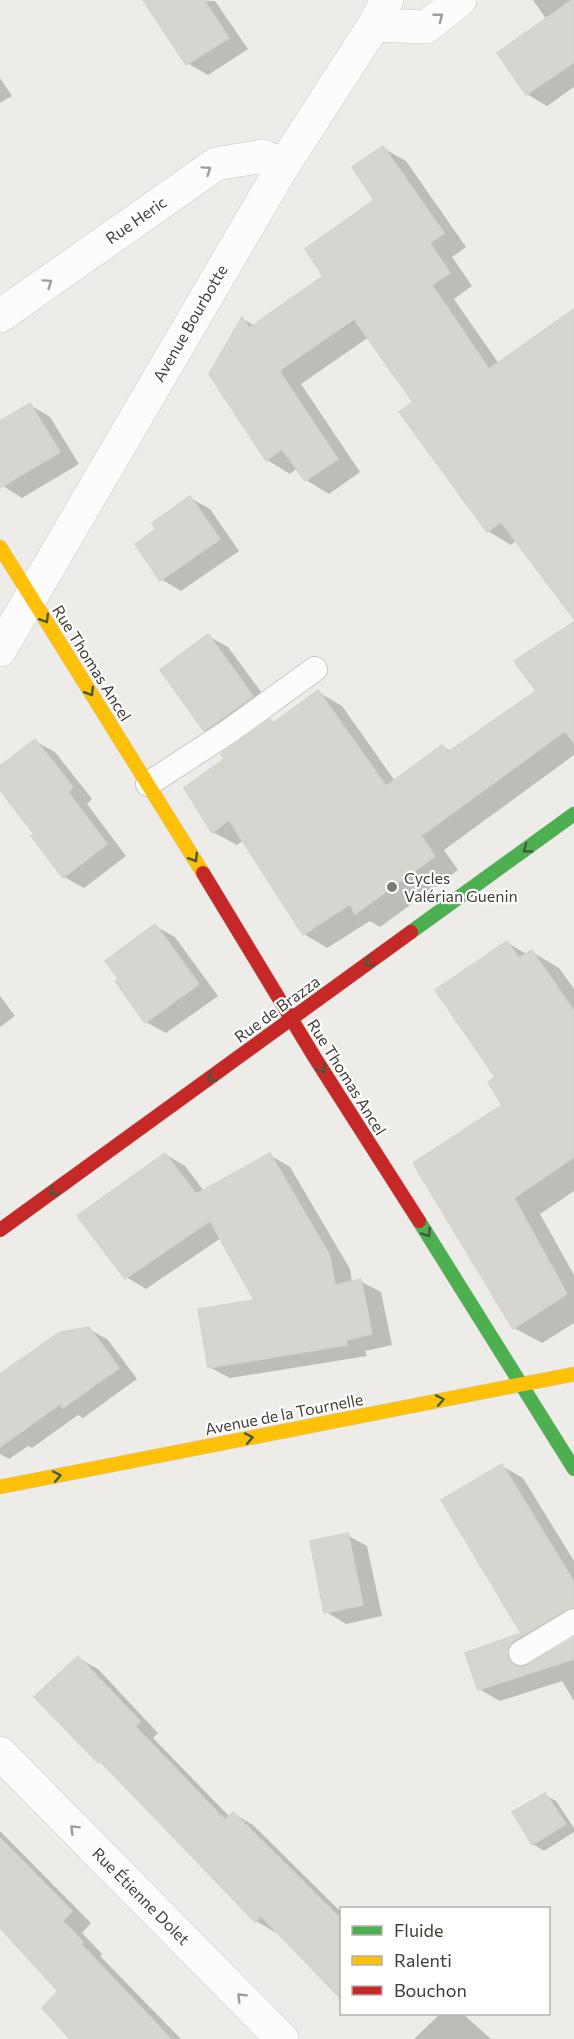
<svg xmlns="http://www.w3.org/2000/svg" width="574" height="2039" viewBox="0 0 574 2039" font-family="Commissioner,sans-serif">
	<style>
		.shadow { fill: #0003 }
		.building { fill: #d7d5d0; stroke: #d6d3ce; stroke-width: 1.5 }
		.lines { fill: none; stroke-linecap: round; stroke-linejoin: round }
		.lane-casing { stroke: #cac8c4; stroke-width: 26 }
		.street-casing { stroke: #cac8c4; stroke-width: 34 }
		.fast-casing { stroke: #cfcbc2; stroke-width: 15 }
		.slow-casing { stroke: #cfcbc2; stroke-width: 15 }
		.jam-casing { stroke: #cfcbc2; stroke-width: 15 }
		.lane { stroke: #fcfcfc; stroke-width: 24 }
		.street { stroke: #fcfcfc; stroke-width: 33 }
		.fast { stroke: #4caf50; stroke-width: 14 }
		.slow { stroke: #ffc107; stroke-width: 14 }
		.jam { stroke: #c62828; stroke-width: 14 }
		.oneway { stroke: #a09c98 }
		.oneway2 { stroke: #455a3c }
		.poi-dot { fill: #7f7a74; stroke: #fff; stroke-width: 2 }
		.labels { text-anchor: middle; stroke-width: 4.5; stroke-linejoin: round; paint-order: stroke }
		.street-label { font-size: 16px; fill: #433d35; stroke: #fff }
		.poi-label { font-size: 16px; fill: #433d35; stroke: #fff; text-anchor: start }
	</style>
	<rect width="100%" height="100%" fill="#eeece8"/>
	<g class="shadow">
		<polygon points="179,0 215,1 248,49 208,75 187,63"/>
		<polygon points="533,0 574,0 574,87 547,106 527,94 547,20"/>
		<polygon points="0,78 12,96 0,103"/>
		<polygon points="383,148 406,161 466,247 452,257 472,286 454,299 499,364 574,311 574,609 517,540 511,545 488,531 415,402 369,337 301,384 360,472 329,494 306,480 297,468 290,474 267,460 211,374 243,319 255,326 325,276 376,201"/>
		<polygon points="30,405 50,417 79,464 22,498 0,484 0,422"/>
		<polygon points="190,498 210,509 239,551 181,591 161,579 158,530"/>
		<polygon points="574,624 574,755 444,850 458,870 380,927 370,921 327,948 304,934 244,840 237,845 213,832 226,759 270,721 275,723 318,692 342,706 395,781 442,746 451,751 538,691"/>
		<polygon points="208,636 228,647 273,708 225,741 205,730"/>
		<polygon points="35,741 55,752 92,799 87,804 126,856 84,888 64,877 36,834 0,788 0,768"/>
		<polygon points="155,926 175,937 218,996 166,1033 146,1022"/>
		<polygon points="508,943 528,955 532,952 559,968 574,989 574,1191 540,1214 574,1275 574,1323 542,1343 514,1328 504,1105 497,1078"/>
		<polygon points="0,996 15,1016 0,1027"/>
		<polygon points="165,1154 185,1166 204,1191 270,1155 290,1167 350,1269 352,1283 360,1281 381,1292 392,1345 365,1351 367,1356 230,1378 209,1367 257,1301 221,1238 146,1289 126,1277"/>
		<polygon points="89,1329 108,1340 137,1379 83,1418 78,1415 32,1448 28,1446 9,1459 0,1454 0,1376"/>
		<polygon points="502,1466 523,1478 574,1561 574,1629 529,1659 527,1668 574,1639 574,1701 562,1681 500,1701 479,1689 467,1654 524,1634"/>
		<polygon points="347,1535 367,1546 382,1616 346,1624 326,1612"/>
		<polygon points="78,1658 98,1669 158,1733 153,1738 230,1817 234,1814 253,1825 342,1913 342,1994 277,1931 275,1932 256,1921 106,1766 99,1762"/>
		<polygon points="545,1795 556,1801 574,1828 574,1832 544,1851 533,1844"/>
		<polygon points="0,1831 91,1923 82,1933 102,1954 100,1956 181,2039 72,2039 60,1991 0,1916"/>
		<polygon points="440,2014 463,2014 491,2039 414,2039"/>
	</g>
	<g class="building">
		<polygon points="143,0 204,0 229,38 186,65"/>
		<polygon points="572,0 574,0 574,62 526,95 497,53"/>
		<polygon points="383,146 444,233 430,243 450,273 432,285 489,369 574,309 574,619 501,522 487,532 399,412 413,402 354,319 279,371 338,459 305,481 282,449 266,461 209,374 242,317 249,328 323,276 305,249 374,200 352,167"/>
		<polygon points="30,403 60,452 0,488 0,421"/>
		<polygon points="190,496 220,539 160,581 135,544 156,529 152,523"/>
		<polygon points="574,622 574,743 565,731 421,836 435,856 355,914 350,904 303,935 229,820 212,833 184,788 224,759 221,754 270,719 273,723 318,690 386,786 442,745 448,752 536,691 514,661"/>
		<polygon points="208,634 253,696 204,731 160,670"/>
		<polygon points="35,739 73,787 68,792 107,844 63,878 31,836 34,834 0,790 0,766"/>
		<polygon points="155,924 199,984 145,1023 115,981 118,978 105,961"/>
		<polygon points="507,941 519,958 532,950 574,1011 574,1157 514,1198 567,1294 513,1329 413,1163 502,1105 488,1082 495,1077 435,990"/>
		<polygon points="165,1153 196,1194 270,1153 330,1256 335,1285 361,1279 372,1334 346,1340 347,1345 208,1368 198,1309 254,1300 210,1221 125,1279 77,1216"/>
		<polygon points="89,1327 119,1368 63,1408 60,1404 0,1447 0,1374 60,1332"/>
		<polygon points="502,1464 574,1582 574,1607 567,1609 513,1641 508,1647 507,1654 509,1660 515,1666 522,1667 528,1665 574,1638 574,1659 478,1690 465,1653 521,1633 441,1500"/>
		<polygon points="348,1533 363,1605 324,1613 310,1541"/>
		<polygon points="78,1656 140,1721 135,1726 225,1820 233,1812 342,1920 342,2000 261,1916 255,1922 100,1761 98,1763 34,1697"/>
		<polygon points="545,1793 566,1824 532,1845 512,1812"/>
		<polygon points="0,1838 72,1911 63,1921 83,1942 81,1944 171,2039 70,2039 42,2008 58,1991 0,1928"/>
	</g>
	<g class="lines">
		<defs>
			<g id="lane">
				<polyline points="148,784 228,732 315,669"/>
				<polyline points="521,1653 574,1621"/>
			</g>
			<g id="street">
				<polyline points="374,25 426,27 460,0"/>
				<polyline points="0,316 216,164 263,156 283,166"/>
				<polyline points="0,650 283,166 374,25 387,0"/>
				<polyline points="0,1753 282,2039"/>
			</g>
			<g id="fast">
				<polyline points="411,932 574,814"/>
				<polyline points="419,1221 574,1469"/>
			</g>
			<g id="slow">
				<polyline points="0,547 203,873"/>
				<polyline points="0,1487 574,1374"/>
			</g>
			<g id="jam">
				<polyline points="203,873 315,1058 419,1221"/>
				<polyline points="0,1230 411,932"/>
			</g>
		</defs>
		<use href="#lane" class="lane-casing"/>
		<use href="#street" class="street-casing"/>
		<use href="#fast" class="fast-casing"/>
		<use href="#slow" class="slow-casing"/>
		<use href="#jam" class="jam-casing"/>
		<use href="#lane" class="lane"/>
		<use href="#street" class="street"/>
		<use href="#fast" class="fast"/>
		<use href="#slow" class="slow"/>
		<use href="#jam" class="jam"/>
	</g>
	<defs><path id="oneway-chevron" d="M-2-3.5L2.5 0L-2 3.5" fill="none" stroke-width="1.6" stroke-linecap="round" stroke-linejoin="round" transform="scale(1.5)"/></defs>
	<g class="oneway">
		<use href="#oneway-chevron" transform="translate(439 17) rotate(-38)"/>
		<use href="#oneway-chevron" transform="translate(207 170) rotate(-35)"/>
		<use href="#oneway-chevron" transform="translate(48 283) rotate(-35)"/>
		<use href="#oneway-chevron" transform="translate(74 1829) rotate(-135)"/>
		<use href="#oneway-chevron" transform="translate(241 1997) rotate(-135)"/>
	</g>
	<g class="oneway2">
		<use href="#oneway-chevron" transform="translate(45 619) rotate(59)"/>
		<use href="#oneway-chevron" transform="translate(90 692) rotate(58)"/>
		<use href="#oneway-chevron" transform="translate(527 849) rotate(144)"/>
		<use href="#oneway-chevron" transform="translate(194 858) rotate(58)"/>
		<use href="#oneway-chevron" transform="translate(369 963) rotate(144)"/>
		<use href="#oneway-chevron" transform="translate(322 1069) rotate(57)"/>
		<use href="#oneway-chevron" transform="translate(211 1078) rotate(144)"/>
		<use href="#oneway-chevron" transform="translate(53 1192) rotate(144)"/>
		<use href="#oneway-chevron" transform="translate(427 1233) rotate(57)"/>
		<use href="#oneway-chevron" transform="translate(440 1400) rotate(-11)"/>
		<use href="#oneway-chevron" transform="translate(249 1438) rotate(-11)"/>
		<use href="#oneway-chevron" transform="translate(57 1476) rotate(-11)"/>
	</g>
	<circle class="poi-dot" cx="392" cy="887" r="6"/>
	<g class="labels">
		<g class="street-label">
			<text transform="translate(136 220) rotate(-35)" y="6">Rue Heric</text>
			<text transform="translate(190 323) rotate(-60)" y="6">Avenue Bourbotte</text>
			<text transform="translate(92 663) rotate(58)" y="6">Rue Thomas Ancel</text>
			<text transform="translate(277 1009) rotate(-36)" y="6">Rue de Brazza</text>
			<text transform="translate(347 1077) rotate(58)" y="6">Rue Thomas Ancel</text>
			<text transform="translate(284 1414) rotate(-11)" y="6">Avenue de la Tournelle</text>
			<text transform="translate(141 1896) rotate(45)" y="6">Rue Étienne Dolet</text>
		</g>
		<g class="poi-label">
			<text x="404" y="884">Cycles<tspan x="404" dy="18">Valérian Guenin</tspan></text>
		</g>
	</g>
	<rect x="340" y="1907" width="210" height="108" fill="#ffffff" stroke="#b4b1ae" stroke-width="1.5"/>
	<rect x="352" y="1926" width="30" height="9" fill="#4caf50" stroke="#b4b1ae" stroke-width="1.5"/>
	<text x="394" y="1937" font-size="18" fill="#433d35">Fluide</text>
	<rect x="352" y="1956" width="30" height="9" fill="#ffc107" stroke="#b4b1ae" stroke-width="1.5"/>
	<text x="394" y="1967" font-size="18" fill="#433d35">Ralenti</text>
	<rect x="352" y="1986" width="30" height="9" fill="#c62828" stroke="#b4b1ae" stroke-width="1.5"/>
	<text x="394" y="1997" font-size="18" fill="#433d35">Bouchon</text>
</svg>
